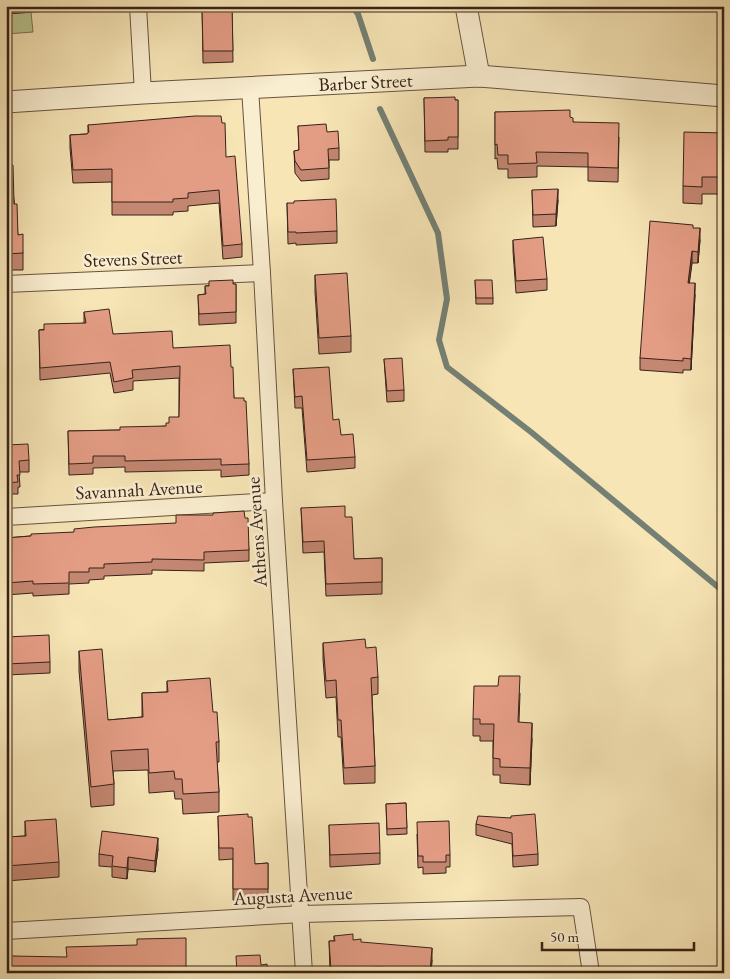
<svg xmlns="http://www.w3.org/2000/svg" width="730" height="979" viewBox="0 0 730 979" font-family="'EB Garamond',serif">
	<style>
		.green { fill: #bac590; stroke: #787454 }
		.lines { fill: none; stroke-linecap: round; stroke-linejoin: round }
		.stream { stroke: #748074; stroke-width: 6 }
		.minor-casing { stroke: #675340; stroke-width: 18 }
		.tertiary-casing { stroke: #675340; stroke-width: 23 }
		.minor { stroke: #faeed0; stroke-width: 16 }
		.tertiary { stroke: #faeed0; stroke-width: 21 }
		.wall { fill: #c48772; stroke: #372218 }
		.shaded-wall { fill: #a06e5d; stroke: #372218 }
		.building { fill: #e49d85; stroke: #372218 }
		.labels { text-anchor: middle; stroke-width: 5; stroke-linejoin: round; paint-order: stroke }
		.street-label { font-size: 19px; fill: #372218; stroke: #faeed0 }
	</style>
	<rect width="100%" height="100%" fill="#f7e5b6"/>
	<filter id="stains"><feTurbulence type="fractalNoise" baseFrequency=".004" numOctaves="4"/><feColorMatrix values="0 0 0 0 .2 0 0 0 0 .09 0 0 0 0 .02 0 0 0 .5 -.17"/></filter>
	<radialGradient id="worn" r=".72"><stop offset=".6" stop-color="#630" stop-opacity="0"/><stop offset="1" stop-color="#630" stop-opacity=".3"/></radialGradient>
	<polygon class="green" points="31,12 33,32 6,34 6,14"/>
	<g class="lines">
		<g class="stream">
			<polyline points="352,6 358,14 373,59"/>
			<polyline points="380,109 438,233 447,299 439,340 447,367 531,432 724,592"/>
		</g>
		<defs>
			<g id="minor">
				<polyline points="138,6 143,93"/>
				<polyline points="250,88 262,273 274,501 304,973"/>
				<polyline points="6,284 262,273"/>
				<polyline points="6,517 274,501"/>
				<polyline points="6,931 302,914 581,907 591,973"/>
			</g>
			<g id="tertiary">
				<polyline points="466,6 479,76"/>
				<path id="s1" d="M6,102l137,-9 336,-17 245,20"/>
			</g>
		</defs>
		<use href="#minor" class="minor-casing"/>
		<use href="#tertiary" class="tertiary-casing"/>
		<use href="#minor" class="minor"/>
		<use href="#tertiary" class="tertiary"/>
	</g>
	<g class="wall">
		<polygon points="6,6 62,6 62,10 6,14"/>
		<polygon points="202,6 232,6 233,62 203,63"/>
		<polygon points="424,98 458,100 458,149 448,149 448,152 425,152"/>
		<polygon points="495,112 570,117 573,122 619,137 618,182 588,181 588,167 537,166 537,177 508,178 508,169 498,169 497,158 495,159"/>
		<polygon points="88,125 226,157 242,244 242,257 223,259 219,203 188,206 188,211 173,212 173,215 112,215 112,182 73,183 70,148 70,135 87,134 88,133"/>
		<polygon points="298,126 327,132 339,148 339,160 329,160 329,179 301,181 295,173 294,151 299,150"/>
		<polygon points="724,133 724,185 722,185 721,194 702,194 702,204 683,203 683,186"/>
		<polygon points="6,148 10,165 18,235 23,253 23,270 6,270"/>
		<polygon points="532,190 558,200 556,226 533,227"/>
		<polygon points="287,203 337,231 337,243 296,245 296,243 288,244"/>
		<polygon points="693,228 700,240 698,263 692,263 689,283 695,295 691,370 683,370 683,373 640,370 640,358"/>
		<polygon points="513,240 547,279 547,290 516,293 513,251"/>
		<polygon points="315,275 351,336 351,352 319,354 315,292"/>
		<polygon points="475,280 493,298 493,304 476,304"/>
		<polygon points="236,284 236,323 199,325 198,295 205,294 205,286"/>
		<polygon points="84,312 113,334 173,348 231,367 234,398 249,464 249,475 221,477 221,470 125,472 125,467 93,468 93,474 69,475 68,431 120,430 166,426 169,423 179,417 179,378 133,381 133,390 114,393 110,373 40,380 39,330 84,323"/>
		<polygon points="384,359 404,390 404,401 387,402"/>
		<polygon points="293,369 333,420 341,435 355,457 355,468 307,472 302,408 295,408"/>
		<polygon points="6,445 29,460 29,472 19,472 20,487 18,487 18,494 6,494"/>
		<polygon points="301,508 345,517 354,559 382,558 382,594 326,596 324,552 303,553"/>
		<polygon points="245,518 249,550 249,561 204,563 204,571 152,570 152,574 104,576 104,579 89,580 89,583 69,584 69,594 33,596 33,593 6,595 6,538"/>
		<polygon points="6,637 50,662 50,673 6,675"/>
		<polygon points="323,643 366,648 378,677 378,694 372,695 375,766 375,783 344,784 341,737 338,737 336,697 326,698 323,659"/>
		<polygon points="79,651 108,720 142,717 142,693 167,692 167,681 213,712 219,742 219,762 217,762 219,792 219,812 183,814 182,799 175,799 174,791 149,793 148,770 113,771 114,784 114,805 91,807 79,671"/>
		<polygon points="520,693 519,722 532,739 530,785 500,783 500,775 493,775 493,741 480,741 480,736 473,736 473,719"/>
		<polygon points="406,803 407,834 387,835 386,804"/>
		<polygon points="218,816 255,864 268,863 268,900 233,900 233,859 219,860"/>
		<polygon points="511,818 538,854 538,865 513,867 512,844 476,835 476,824"/>
		<polygon points="25,821 59,862 59,877 6,881 6,837 25,836"/>
		<polygon points="329,825 380,853 380,864 330,867"/>
		<polygon points="417,834 450,855 450,867 446,867 446,873 423,874 423,867 418,868"/>
		<polygon points="158,849 155,872 128,869 127,879 112,877 112,867 99,866 99,854"/>
		<polygon points="334,936 432,960 431,973 330,973 329,941 334,941"/>
		<polygon points="11,956 186,973 10,973"/>
	</g>
	<g class="shaded-wall">
		<polygon points="558,189 558,200 556,226 556,214"/>
		<polygon points="700,228 700,240 698,263 698,252"/>
		<polygon points="692,251 692,263 688,294 688,283"/>
		<polygon points="695,283 695,295 691,370 691,359"/>
		<polygon points="532,723 532,739 530,785 530,768"/>
		<polygon points="158,838 158,849 155,872 155,861"/>
		<polygon points="128,857 128,869 127,879 127,868"/>
		<polygon points="432,948 432,960 431,973 430,973"/>
	</g>
	<g class="building">
		<polygon points="202,6 232,6 233,51 203,51"/>
		<polygon points="455,97 455,100 458,100 458,137 448,137 448,140 425,141 424,98"/>
		<polygon points="570,110 570,117 573,118 573,122 619,123 618,168 588,167 588,153 536,152 537,163 508,164 508,155 498,155 497,144 495,145 495,112"/>
		<polygon points="195,116 221,116 222,123 225,123 226,157 235,156 242,244 223,246 219,190 188,193 188,198 173,199 173,202 112,202 112,169 73,170 70,135 87,134 89,132 88,125"/>
		<polygon points="326,124 327,132 338,131 339,148 328,149 329,168 301,170 295,161 294,151 299,150 298,126"/>
		<polygon points="684,132 724,133 724,168 722,168 721,177 702,177 702,187 683,186"/>
		<polygon points="6,148 9,148 10,165 13,165 14,204 17,204 18,235 23,234 23,253 6,254"/>
		<polygon points="558,189 556,214 533,215 532,190"/>
		<polygon points="336,199 337,231 296,233 296,232 288,232 287,203 294,203 294,201"/>
		<polygon points="650,221 693,225 693,228 700,228 698,252 692,251 688,283 695,283 691,359 683,358 683,361 640,358"/>
		<polygon points="543,237 547,279 516,281 513,240"/>
		<polygon points="347,273 351,336 319,338 315,275"/>
		<polygon points="233,280 233,284 236,284 236,312 199,314 198,295 206,294 205,286 209,286 209,281"/>
		<polygon points="475,280 492,280 493,298 476,298"/>
		<polygon points="109,309 113,334 172,331 173,348 230,345 231,367 233,367 234,398 244,398 244,401 246,401 249,464 221,465 221,459 125,461 125,456 93,456 93,463 69,464 68,431 120,430 120,427 166,426 166,423 169,423 169,417 179,417 180,366 132,370 133,378 114,382 110,362 40,368 39,330 44,330 44,324 86,323 84,312"/>
		<polygon points="402,358 404,390 387,391 384,359"/>
		<polygon points="329,367 333,420 339,419 341,435 353,434 355,457 307,460 302,396 295,397 293,369"/>
		<polygon points="28,444 29,460 19,461 20,475 17,475 18,482 6,483 6,445"/>
		<polygon points="345,506 345,517 352,517 354,559 382,558 382,582 326,584 324,541 303,542 301,508"/>
		<polygon points="244,511 245,518 248,518 249,550 204,552 204,560 152,559 152,562 104,564 104,568 89,568 89,572 69,572 69,583 33,584 33,581 6,583 6,538 31,536 31,534 74,532 74,529 94,527 176,523 176,515 213,515 213,513"/>
		<polygon points="49,635 50,662 6,664 6,637"/>
		<polygon points="365,639 366,648 376,647 378,677 371,678 375,766 344,768 341,720 338,720 336,680 326,681 323,643"/>
		<polygon points="102,649 108,720 143,717 142,693 168,692 167,681 210,678 213,712 217,712 219,742 216,742 219,792 183,794 182,779 175,779 174,771 149,773 148,749 111,751 114,784 91,787 79,651"/>
		<polygon points="499,676 520,676 518,722 532,723 530,768 500,767 500,759 493,758 494,724 480,724 480,719 473,719 474,686 498,686"/>
		<polygon points="406,803 407,828 387,829 386,804"/>
		<polygon points="248,814 248,817 252,817 255,864 268,863 268,889 233,889 233,848 219,848 218,816"/>
		<polygon points="535,814 538,854 513,856 512,833 476,824 478,816 511,818 511,816"/>
		<polygon points="56,819 59,862 6,866 6,837 26,836 25,821"/>
		<polygon points="449,821 450,855 446,855 446,862 423,862 423,856 418,856 417,822"/>
		<polygon points="379,823 380,853 330,855 329,825"/>
		<polygon points="102,831 158,838 155,861 128,857 127,868 112,866 113,856 99,854"/>
		<polygon points="353,934 353,940 361,939 361,942 432,948 430,973 399,973 399,969 379,967 331,970 329,941 335,941 334,936"/>
		<polygon points="186,938 186,973 137,973 137,968 91,968 91,973 10,973 11,956 67,957 66,947 137,945 137,939"/>
		<polygon points="260,955 261,965 267,964 268,973 237,973 236,956"/>
	</g>
	<g class="labels">
		<g class="street-label">
			<text dy="7" stroke="none"><textPath href="#s1" startOffset="360">Barber Street</textPath></text>
			<text transform="translate(133 258) rotate(-2)" y="7">Stevens Street</text>
			<text transform="translate(139 489) rotate(-3)" y="7">Savannah Avenue</text>
			<text transform="translate(256 532) rotate(-94)" y="7">Athens Avenue</text>
			<text transform="translate(293 895) rotate(-3)" y="7">Augusta Avenue</text>
		</g>
	</g>
	<rect width="730" height="979" fill="none" stroke="#f7e5b6" stroke-width="25"/>
	<rect x="8" y="8" width="715" height="964" fill="none" stroke="#372218" stroke-width="2.5"/>
	<rect x="12" y="12" width="705" height="954" fill="none" stroke="#372218"/>
	<path d="M542 942v8h152v-8" fill="none" stroke="#372218" stroke-width="2.5"/>
	<text x="550" y="942" font-size="15" fill="#372218" stroke="#faeed0" stroke-width="4" paint-order="stroke">50 m</text>
	<rect width="100%" height="100%" filter="url(#stains)"/>
	<rect width="100%" height="100%" fill="url(#worn)"/>
</svg>
